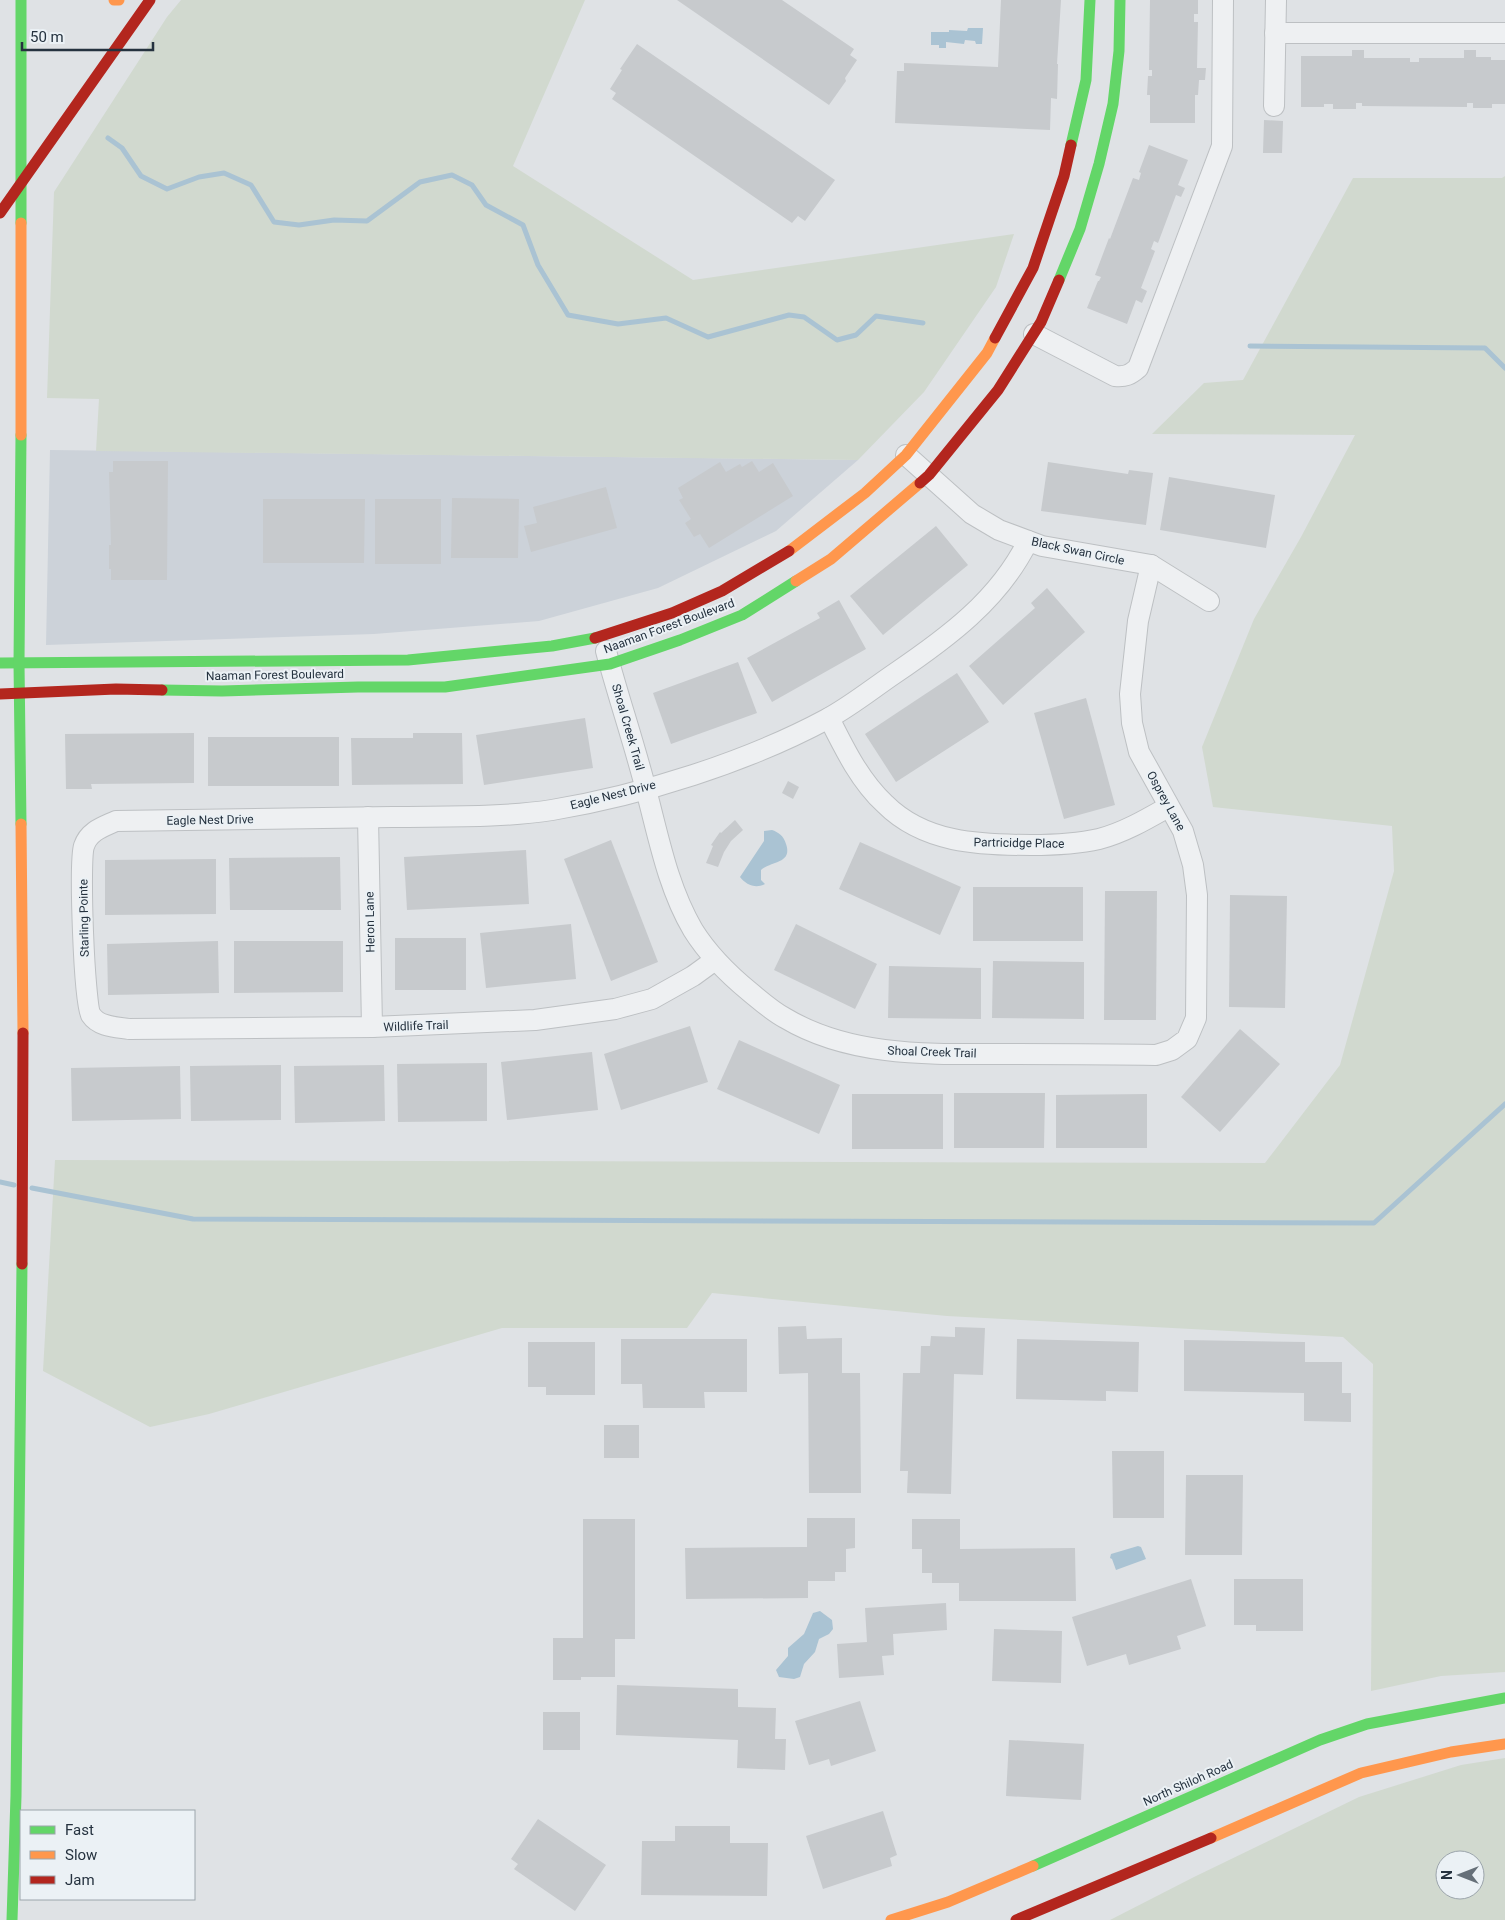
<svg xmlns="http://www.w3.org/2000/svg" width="1505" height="1920" viewBox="0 0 1505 1920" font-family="Roboto,sans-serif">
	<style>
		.built { fill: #ccd2d9 }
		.green { fill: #d1d9cf; fill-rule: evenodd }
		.water { fill: #aac3d3 }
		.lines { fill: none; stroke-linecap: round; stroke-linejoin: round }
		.stream { stroke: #aac3d3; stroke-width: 5 }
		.building { fill: #c7cacd }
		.street-casing { stroke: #bdc0c3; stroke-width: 22 }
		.street { stroke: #eef0f2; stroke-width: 20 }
		.fast { stroke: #63d668; stroke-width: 11 }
		.slow { stroke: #ff974d; stroke-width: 11 }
		.jam { stroke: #b3261e; stroke-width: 11 }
		.labels { text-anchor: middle; stroke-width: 4; stroke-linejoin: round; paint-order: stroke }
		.street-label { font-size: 12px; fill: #25323f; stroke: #ebf1f5 }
	</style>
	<rect width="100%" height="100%" fill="#dfe2e5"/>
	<polygon class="built" points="50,450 858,460 776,531 658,588 539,621 374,634 46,645"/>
	<g class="green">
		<polygon points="181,0 585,0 513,166 693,280 1014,234 996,287 924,392 858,460 96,451 99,399 47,398 54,192 167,17"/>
		<polygon points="1505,176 1505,1672 1441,1676 1371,1691 1373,1364 1343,1337 947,1316 712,1293 687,1328 502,1328 209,1414 150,1427 43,1371 55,1160 1265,1163 1340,1065 1394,871 1392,826 1213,807 1202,747 1254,619 1301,537 1355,435 1152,434 1204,383 1243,380 1353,178 1502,178"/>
		<path d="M1505,1758v162h-395l84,-43 165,-80 102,-32zM1445,1860h30v30h-30z"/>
	</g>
	<g class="water">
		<polygon points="968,28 983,28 982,44 976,44 975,41 965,40 964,44 946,42 946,48 939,48 939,45 931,45 931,32 949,32 949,30 967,31"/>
		<path d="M772,830c6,2 12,6 14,14 7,20 -16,17 -25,26v10l4,4c-9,5 -19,1 -25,-7l24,-36v-10z"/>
		<polygon points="1138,1546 1141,1547 1146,1559 1116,1570 1112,1559 1110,1558 1111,1554"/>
		<polygon points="820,1611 832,1620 833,1629 829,1634 819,1639 815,1652 804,1664 800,1677 794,1679 779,1677 776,1670 788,1656 788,1648 804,1634 813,1613"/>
	</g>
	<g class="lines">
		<g class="stream">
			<polyline points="108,138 122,148 141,176 167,189 199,177 224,173 251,185 274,222 299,225 334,220 367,221 420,182 452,175 472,185 486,205 523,225 538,265 568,315 618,324 666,318 708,337 789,315 804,317 837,340 856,335 876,316 923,323"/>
			<polyline points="1250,346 1485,348 1505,368"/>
			<polyline points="0,1182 14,1185"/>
			<polyline points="32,1188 193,1219 1374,1223 1505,1104"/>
		</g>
	</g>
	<g class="building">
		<polygon points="677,0 782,0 854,49 850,55 857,60 845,78 846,81 829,105"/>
		<polygon points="1001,0 1061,0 1057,64 1058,64 1057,99 1051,98 1050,130 895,123 897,71 904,71 904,63 998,67"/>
		<polygon points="1150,0 1198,0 1198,14 1194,14 1194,22 1198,22 1197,68 1206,68 1205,80 1199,80 1198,95 1195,95 1195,123 1150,123 1150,95 1147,95 1148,76 1152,76 1152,70 1149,70"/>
		<polygon points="637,44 835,180 805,221 798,216 792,223 612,99 616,93 610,89 622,70 620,69"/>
		<polygon points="1352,50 1364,50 1364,58 1410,58 1410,62 1419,62 1419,58 1464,58 1464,50 1476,50 1476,57 1491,57 1491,60 1505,60 1505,104 1492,104 1492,108 1473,108 1473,103 1467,103 1467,107 1362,106 1362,103 1356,103 1356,109 1333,109 1333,104 1324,104 1324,107 1301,107 1301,56 1352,56"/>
		<polygon points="1264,120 1283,121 1282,153 1263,153"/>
		<polygon points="1149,145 1188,160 1178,185 1185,188 1181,197 1176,195 1158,243 1154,241 1151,249 1155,251 1141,288 1147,291 1142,303 1136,300 1127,324 1087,308 1098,281 1099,281 1101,277 1095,275 1109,238 1110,239 1133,178 1139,180 1141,173 1139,172"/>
		<polygon points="113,461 168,461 167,580 111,580 111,569 109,569 109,545 111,545 109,472 113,472"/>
		<polygon points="752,461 759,472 773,463 793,496 709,548 700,534 694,537 685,523 691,519 679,500 683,498 678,488 720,462 726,472 740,464 742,467"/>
		<polygon points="1048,462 1128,474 1129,470 1153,473 1146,525 1041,511"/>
		<polygon points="1169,477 1275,495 1266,548 1160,530"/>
		<polygon points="606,487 617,528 531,552 524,526 537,523 533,507"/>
		<polygon points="452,498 519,499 518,558 451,558"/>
		<polygon points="263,499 365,499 364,563 263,563"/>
		<rect x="375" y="499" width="66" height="65"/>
		<polygon points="936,526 968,565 883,635 850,596"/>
		<polygon points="1047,588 1085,632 1003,705 969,666 1035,608 1031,603"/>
		<polygon points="839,600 866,649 772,702 747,658 820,618 817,613"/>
		<polygon points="738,662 757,713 671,744 653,693"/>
		<polygon points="957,673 989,722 896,782 865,734"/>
		<polygon points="1086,698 1115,805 1064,819 1034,713"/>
		<polygon points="585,718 593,768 484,785 476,735"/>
		<polygon points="194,733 194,783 91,784 92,789 66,789 65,734"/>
		<polygon points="413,733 462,733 463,784 352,785 351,738 413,738"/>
		<rect x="208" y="737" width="131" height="49"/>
		<polygon points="788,781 799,787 793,799 782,793"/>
		<polygon points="735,820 743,830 731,841 724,852 718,867 706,863 713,846 711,845 720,832 721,833"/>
		<polygon points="611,840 658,962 611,981 564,859"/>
		<polygon points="860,842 961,887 940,935 839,889"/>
		<polygon points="526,850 529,904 407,910 404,857"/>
		<polygon points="340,857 341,910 230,910 229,858"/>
		<polygon points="216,859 216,914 105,915 105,860"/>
		<rect x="973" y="887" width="110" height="54"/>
		<polygon points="1105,891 1157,891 1156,1020 1104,1020"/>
		<polygon points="1230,895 1287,896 1285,1008 1229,1007"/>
		<polygon points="571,924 576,979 486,988 480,933"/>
		<polygon points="796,924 877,964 855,1009 774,970"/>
		<rect x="395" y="938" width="71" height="52"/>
		<polygon points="218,941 219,993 108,995 107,944"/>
		<polygon points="234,941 343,941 343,992 234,993"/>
		<polygon points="993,961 1084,962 1084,1019 992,1018"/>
		<polygon points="889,966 981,968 981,1019 888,1018"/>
		<polygon points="690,1026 708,1082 621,1110 604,1054"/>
		<polygon points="1240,1029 1280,1064 1220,1132 1181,1097"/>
		<polygon points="739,1040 840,1085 819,1134 717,1089"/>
		<polygon points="592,1052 598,1110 507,1120 501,1062"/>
		<polygon points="487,1063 487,1121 398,1122 397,1064"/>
		<polygon points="281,1065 281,1120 191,1121 190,1066"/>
		<polygon points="384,1065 385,1121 295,1123 294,1066"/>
		<polygon points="180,1066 181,1119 72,1121 71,1068"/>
		<polygon points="954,1093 1045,1093 1044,1148 954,1148"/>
		<rect x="852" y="1094" width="91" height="55"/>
		<polygon points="1147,1094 1147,1148 1056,1148 1056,1095"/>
		<polygon points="806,1326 807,1339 842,1338 842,1373 860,1373 861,1493 809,1493 808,1373 779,1374 778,1327"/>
		<polygon points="955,1327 985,1328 983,1375 954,1374 951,1494 907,1493 908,1471 900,1471 903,1373 920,1373 921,1346 930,1346 931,1336 955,1337"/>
		<polygon points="621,1339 747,1339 747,1392 704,1392 705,1408 643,1408 642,1384 621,1384"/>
		<polygon points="1017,1339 1139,1342 1138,1392 1106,1391 1106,1401 1016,1399"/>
		<polygon points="1184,1340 1305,1342 1305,1362 1342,1362 1342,1393 1351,1393 1351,1422 1304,1421 1304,1393 1184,1391"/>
		<polygon points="528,1342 595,1342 595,1395 546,1395 546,1387 528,1387"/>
		<rect x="604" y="1425" width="35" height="33"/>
		<polygon points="1112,1451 1164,1451 1164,1518 1113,1518"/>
		<polygon points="1186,1475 1243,1475 1242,1555 1185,1555"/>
		<polygon points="807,1518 855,1518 855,1548 846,1549 846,1572 835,1572 835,1581 808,1581 808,1598 686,1599 685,1548 807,1547"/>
		<polygon points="583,1519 635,1519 635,1639 615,1639 615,1677 581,1677 581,1680 553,1680 553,1638 583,1638"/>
		<polygon points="912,1519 960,1519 960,1549 1075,1548 1076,1601 959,1601 959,1583 932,1583 932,1573 922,1573 922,1549 912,1549"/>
		<polygon points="1191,1579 1206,1626 1177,1636 1181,1649 1129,1665 1126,1654 1087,1666 1072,1617"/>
		<polygon points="1234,1579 1303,1579 1303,1631 1256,1631 1256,1625 1234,1625"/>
		<polygon points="946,1603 947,1630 893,1634 894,1655 882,1656 884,1675 839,1678 837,1644 867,1642 865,1608"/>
		<polygon points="994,1629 1062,1631 1061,1683 992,1681"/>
		<polygon points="617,1685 738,1689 738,1707 776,1708 775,1739 786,1739 785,1770 737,1768 738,1740 616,1735"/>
		<polygon points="860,1701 876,1751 831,1766 829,1759 809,1765 795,1721"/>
		<rect x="543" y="1712" width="37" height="38"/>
		<polygon points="1009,1740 1084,1744 1081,1800 1006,1796"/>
		<polygon points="883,1811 897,1855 890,1858 892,1866 823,1889 806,1836"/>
		<polygon points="538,1819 606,1865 575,1911 514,1869 518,1864 511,1859"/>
		<polygon points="675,1826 730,1826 730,1843 768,1843 767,1896 641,1895 642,1841 675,1841"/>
	</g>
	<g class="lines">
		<defs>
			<g id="street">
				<polyline points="1275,33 1505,33"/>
				<polyline points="1274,106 1276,0"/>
				<path d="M1034,334l81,42c10,1 15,-1 23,-8l84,-222 1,-146"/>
				<polyline points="906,455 972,514 999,530 1042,546 1151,565 1209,601"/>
				<path d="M606,651c12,45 27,89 39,135 13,48 22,100 48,144 15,24 35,44 57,62 11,9 22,19 35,26 67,40 148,36 223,36 49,0 99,0 148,1l16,-5 15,-11 9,-21 1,-123 -4,-30 -10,-34 -44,-79 -7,-29 -2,-29 8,-73 13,-56"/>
				<path d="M829,718c15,30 31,63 56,86 39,39 94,41 146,41 23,0 46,-1 68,-6 24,-6 48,-20 69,-32"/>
				<polyline points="368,817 372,1027"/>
				<path d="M715,960l-22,16 -41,23 -37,10 -80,11 -163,7 -243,2c-13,-2 -30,-2 -38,-14 -7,-11 -12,-154 -7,-169 5,-15 19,-19 32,-25 92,-1 184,-2 276,-4 53,-1 108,1 160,-7 90,-15 195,-48 275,-91 24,-13 45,-30 67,-45 53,-36 105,-74 134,-133"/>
			</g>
		</defs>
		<use href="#street" class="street-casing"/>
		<use href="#street" class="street"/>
		<g class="fast">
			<polyline points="21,0 21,223"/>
			<polyline points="1071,145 1086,80 1090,0"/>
			<polyline points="1059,280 1080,229 1099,164 1113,104 1119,51 1120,0"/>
			<polyline points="1,663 408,660 552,646 595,638"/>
			<polyline points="162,690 222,691 358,687 445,687 610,664 680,640 742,615 796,581"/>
			<polyline points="21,824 19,663 21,435"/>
			<polyline points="1033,1866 1320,1740 1367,1724 1505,1698"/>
			<polyline points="12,1920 16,1796 22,1264"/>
		</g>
		<g class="slow">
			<polyline points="114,0 119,0"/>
			<polyline points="21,223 21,435"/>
			<polyline points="789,551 865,493 906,455 987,353 995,338"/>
			<polyline points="796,581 831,559 920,483"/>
			<polyline points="21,824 23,1033"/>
			<polyline points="1211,1838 1361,1773 1451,1752 1505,1744"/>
			<polyline points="891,1920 948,1902 1033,1866"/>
		</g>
		<g class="jam">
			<polyline points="0,213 150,0"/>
			<polyline points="995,338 1033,268 1064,176 1071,145"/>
			<polyline points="920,483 929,475 998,390 1041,322 1059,280"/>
			<polyline points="595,638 672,613 722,591 789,551"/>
			<polyline points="0,694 116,689 162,690"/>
			<polyline points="22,1264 23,1033"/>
			<polyline points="1016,1920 1211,1838"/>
		</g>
	</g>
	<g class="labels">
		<g class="street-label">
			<text transform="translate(1078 551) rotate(12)" y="4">Black Swan Circle</text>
			<text transform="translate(669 626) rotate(-20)" y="4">Naaman Forest Boulevard</text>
			<text transform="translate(275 675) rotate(-1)" y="4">Naaman Forest Boulevard</text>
			<text transform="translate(628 727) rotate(74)" y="4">Shoal Creek Trail</text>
			<text transform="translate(613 795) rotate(-14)" y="4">Eagle Nest Drive</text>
			<text transform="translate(1166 801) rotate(61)" y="4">Osprey Lane</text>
			<text transform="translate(210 820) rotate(-1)" y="4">Eagle Nest Drive</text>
			<text transform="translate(1019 843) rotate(1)" y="4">Partricidge Place</text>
			<text transform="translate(84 918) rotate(-91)" y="4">Starling Pointe</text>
			<text transform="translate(370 922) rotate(-91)" y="4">Heron Lane</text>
			<text transform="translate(416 1026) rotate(-2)" y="4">Wildlife Trail</text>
			<text transform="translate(932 1052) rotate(2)" y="4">Shoal Creek Trail</text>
			<text transform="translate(1188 1783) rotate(-24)" y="4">North Shiloh Road</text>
		</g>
	</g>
	<rect x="20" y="1810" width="175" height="90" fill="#ebf1f5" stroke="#9ca5ac"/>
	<rect x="30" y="1826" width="25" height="8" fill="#63d668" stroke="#9ca5ac"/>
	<text x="65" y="1835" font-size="15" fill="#25323f">Fast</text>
	<rect x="30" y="1851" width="25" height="8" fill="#ff974d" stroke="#9ca5ac"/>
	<text x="65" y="1860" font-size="15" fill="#25323f">Slow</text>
	<rect x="30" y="1876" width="25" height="8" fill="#b3261e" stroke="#9ca5ac"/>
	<text x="65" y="1885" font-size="15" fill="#25323f">Jam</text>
	<g transform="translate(1460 1875) rotate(270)"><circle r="24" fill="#ebf1f5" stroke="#9ca5ac"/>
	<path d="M0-4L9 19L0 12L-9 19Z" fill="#667079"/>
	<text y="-8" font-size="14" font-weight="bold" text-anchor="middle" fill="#25323f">N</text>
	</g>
	<path d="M22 42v8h131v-8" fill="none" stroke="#25323f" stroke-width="2.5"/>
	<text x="30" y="42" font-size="15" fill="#25323f" stroke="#ebf1f5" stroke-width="4" paint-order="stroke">50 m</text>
</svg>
